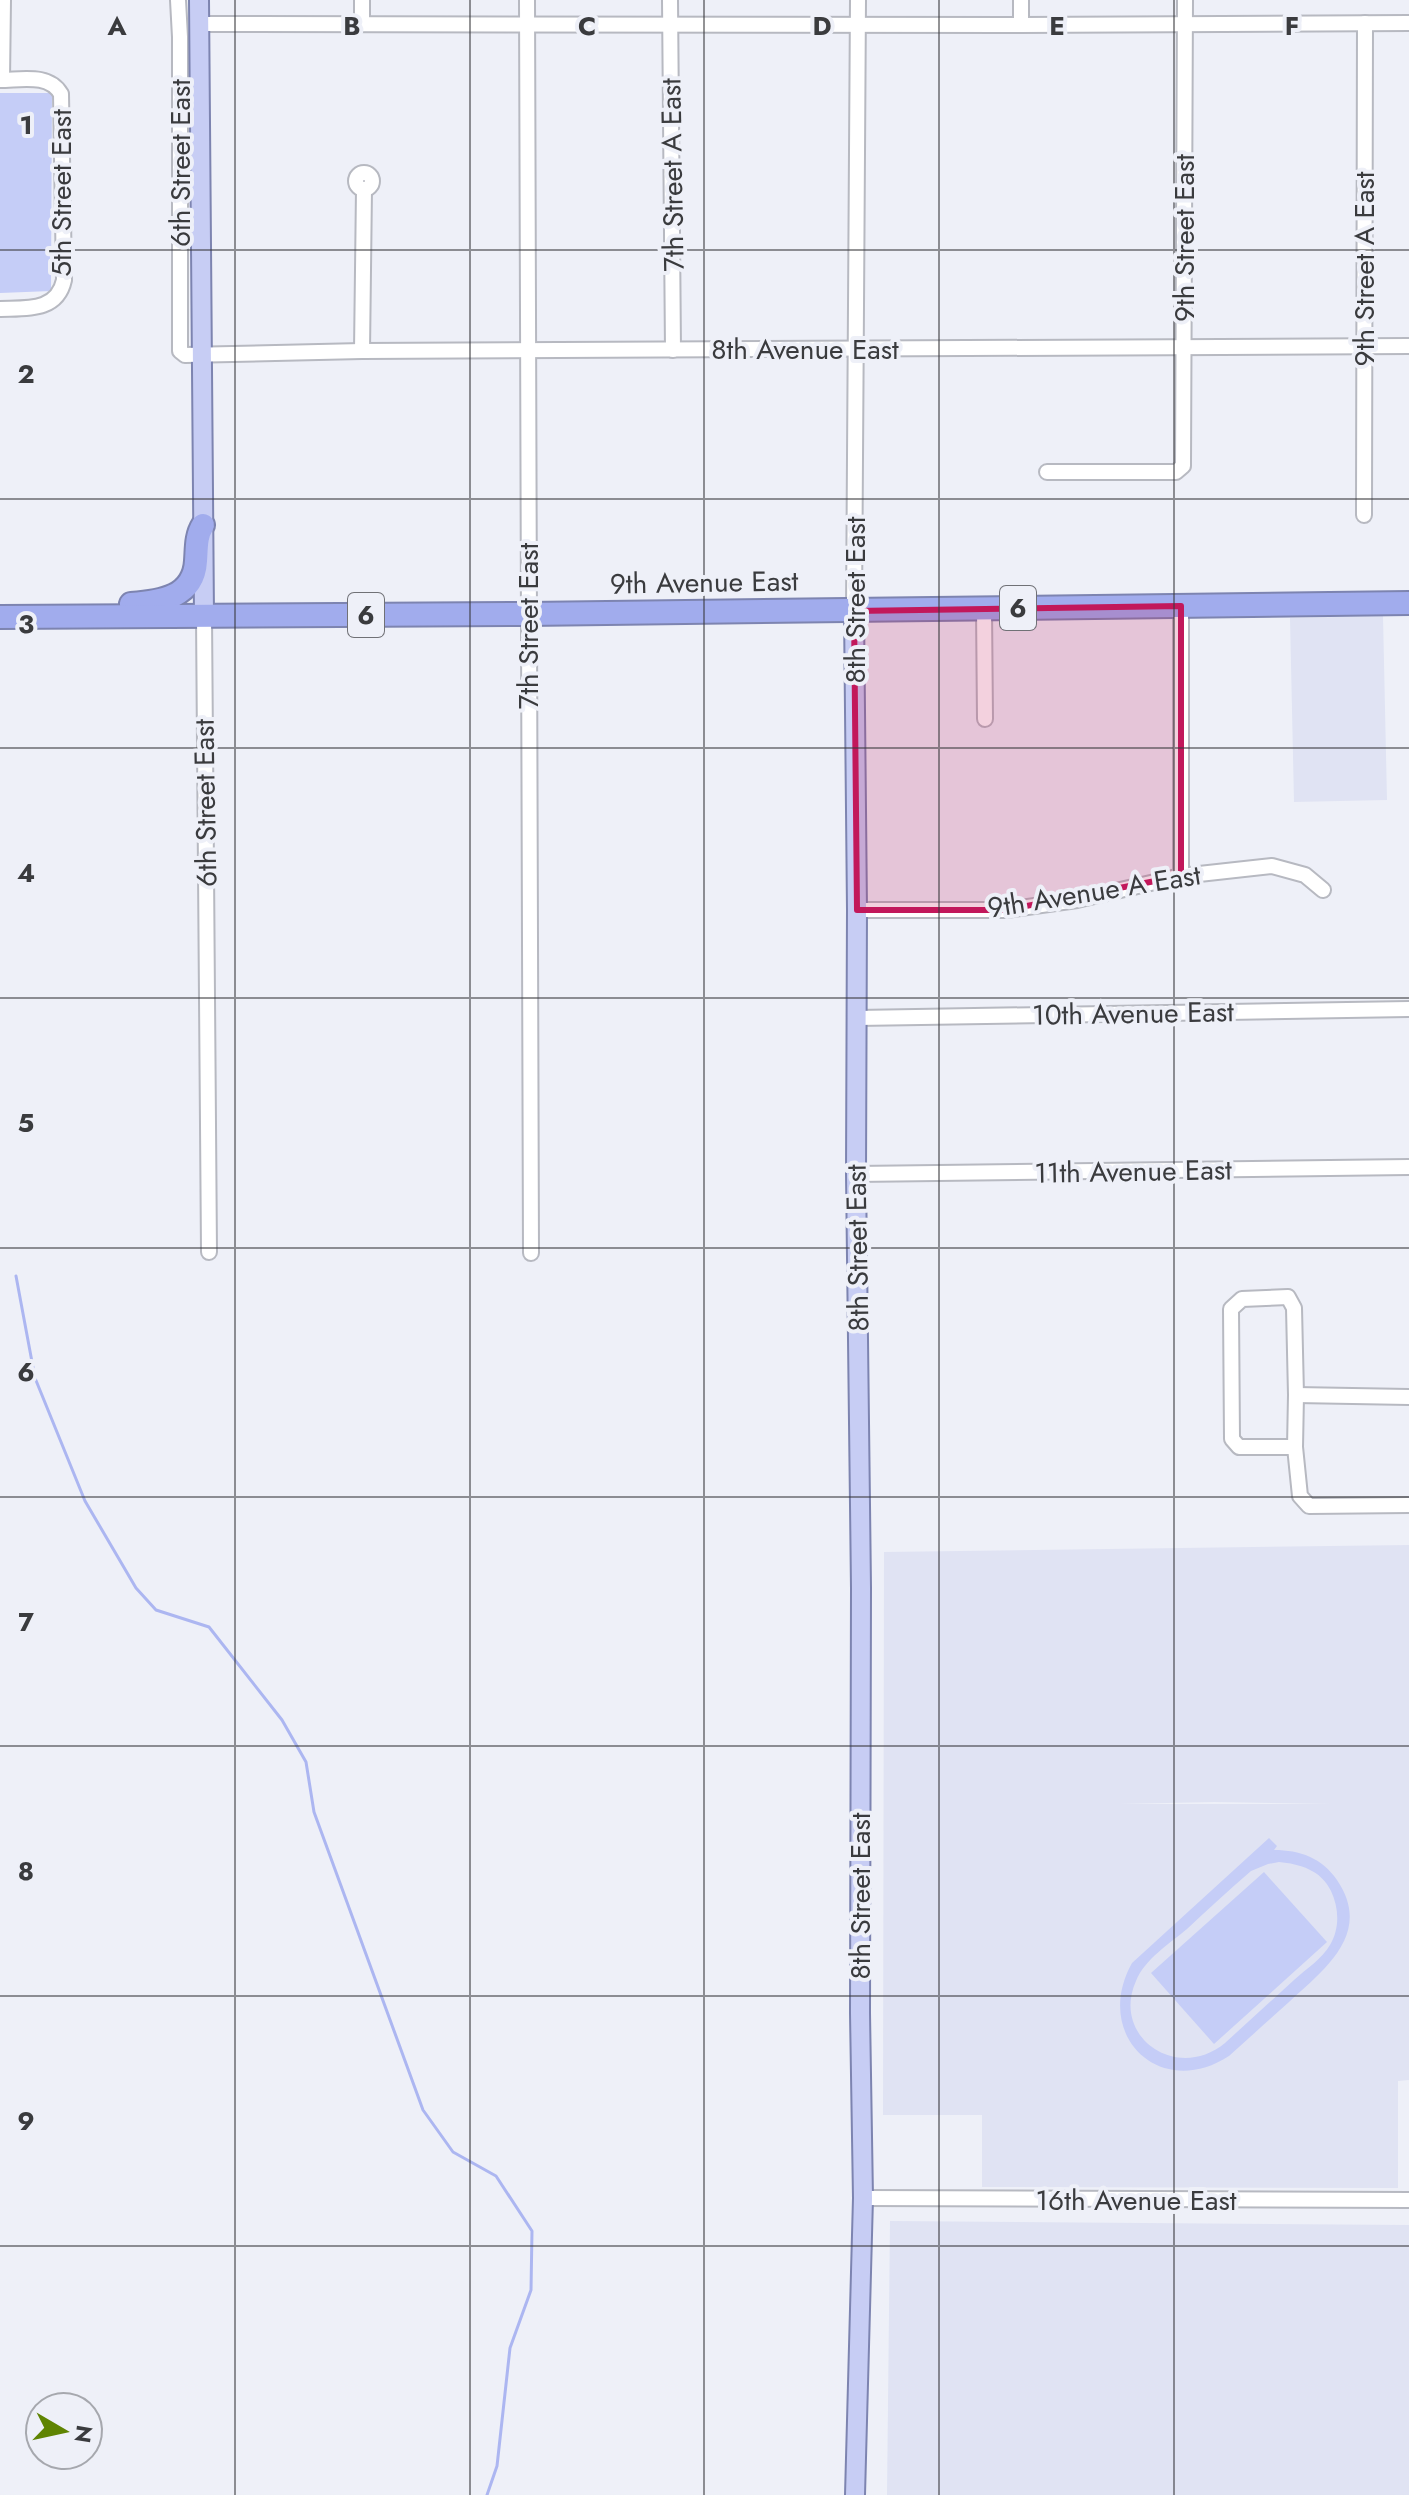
<svg xmlns="http://www.w3.org/2000/svg" width="1409" height="2495" viewBox="0 0 1409 2495" font-family="Jost,sans-serif">
	<style>
		.built { fill: #e0e3f3; fill-rule: evenodd }
		.green { fill: #c5cdf7; fill-rule: evenodd }
		.lines { fill: none; stroke-linecap: round; stroke-linejoin: round }
		.stream { stroke: #acb6f1; stroke-width: 3 }
		.minor-casing { stroke: #b7b9c1; stroke-width: 18 }
		.major-casing { stroke: #7d84b0; stroke-width: 22 }
		.highway-casing { stroke: #7d84b0; stroke-width: 26 }
		.minor { stroke: #fff; stroke-width: 14 }
		.major { stroke: #c7cdf4; stroke-width: 18 }
		.highway { stroke: #a1aced; stroke-width: 22 }
		.marked { fill: #c2185b; fill-opacity: 0.2; stroke: #c2185b; stroke-width: 6; stroke-linejoin: round }
		.grid { fill: none; stroke: #3a3b3e; stroke-width: 2; stroke-opacity: 0.55 }
		.labels { text-anchor: middle; stroke-width: 8; stroke-linejoin: round; paint-order: stroke }
		.shield { fill: #eef0f8; stroke: #707176; stroke-width: 2 }
		.shield-label { font-size: 26px; font-weight: bold; fill: #3a3b3e }
		.street-label { font-size: 28px; fill: #3a3b3e; stroke: #eef0f8 }
		.grid-label { font-size: 26px; text-anchor: middle; font-weight: bold; fill: #3a3b3e; stroke: #eef0f8; stroke-width: 8; stroke-linejoin: round; paint-order: stroke }
	</style>
	<rect width="100%" height="100%" fill="#eef0f8"/>
	<g class="built">
		<polygon points="1383,616 1387,800 1294,802 1290,618"/>
		<path d="M1409,1545v535l-11,1v107l-416,-1v-72h-99l1,-563zM1214,1802l117,2h1h-212z"/>
		<polygon points="890,2221 1409,2225 1409,2495 887,2495"/>
	</g>
	<g class="green">
		<polygon points="0,93 52,93 51,291 0,293"/>
		<path d="M1269,1838l8,8 -3,4c26,0 48,8 63,30 36,53 -12,89 -48,122 -20,18 -40,36 -60,54 -69,45 -137,-21 -97,-93zM1279,1862c21,2 42,8 52,29 8,17 9,37 -1,54 -8,14 -24,24 -36,35 -23,21 -46,42 -69,63 -49,40 -114,-7 -89,-62 9,-22 33,-37 51,-52 21,-20 42,-39 64,-58l17,-7z"/>
		<polygon points="1264,1872 1327,1942 1214,2044 1151,1973"/>
	</g>
	<g class="lines">
		<polyline class="stream" points="16,1276 35,1378 85,1501 136,1588 156,1610 209,1627 282,1720 306,1762 314,1812 423,2110 453,2152 496,2176 532,2231 531,2290 510,2348 497,2466 487,2495"/>
		<defs>
			<g id="minor">
				<polyline points="178,0 180,37 180,351 185,355 362,351 1409,346"/>
				<polyline points="527,0 531,1253"/>
				<polyline points="670,0 673,350"/>
				<polyline points="1021,0 1021,25"/>
				<polyline points="199,24 1021,25 1409,23"/>
				<polyline points="362,24 362,0"/>
				<path d="M0,80c21,0 49,-7 61,14l3,186c-7,32 -38,28 -64,29"/>
				<polyline points="2,80 3,0"/>
				<circle cx="364" cy="181" r="8"/>
				<polyline points="362,351 364,189"/>
				<polyline points="1047,472 1176,472 1183,466 1185,0"/>
				<polyline points="1364,515 1365,23"/>
				<polyline points="1181,606 1181,876"/>
				<polyline points="984,609 985,719"/>
				<polyline points="854,611 858,0"/>
				<polyline points="204,616 209,1252"/>
				<polyline points="857,910 1006,910 1077,900 1181,876 1272,866 1305,875 1323,890"/>
				<polyline points="857,1018 1409,1009"/>
				<polyline points="856,1174 1409,1167"/>
				<polyline points="1296,1395 1409,1397"/>
				<polyline points="1295,1447 1239,1447 1232,1439 1231,1309 1242,1299 1288,1297 1294,1308 1296,1395 1295,1447 1300,1496 1309,1506 1409,1505"/>
				<polyline points="863,2198 1409,2200"/>
			</g>
			<g id="major">
				<polyline points="199,0 204,616"/>
				<polyline points="854,611 857,910 856,1174 861,1588 860,2013 863,2198 855,2495"/>
			</g>
			<g id="highway">
				<path d="M131,604c30,-2 63,-7 65,-43 1,-13 0,-25 7,-36"/>
				<polyline points="0,617 528,614 1409,603"/>
			</g>
		</defs>
		<use href="#minor" class="minor-casing"/>
		<use href="#major" class="major-casing"/>
		<use href="#highway" class="highway-casing"/>
		<use href="#minor" class="minor"/>
		<use href="#major" class="major"/>
		<use href="#highway" class="highway"/>
	</g>
	<path class="marked" d="M1181,606v270l-175,34h-149l-3,-299z"/>
	<path class="grid" d="M235,0v2495M470,0v2495M704,0v2495M939,0v2495M1174,0v2495M0,250h1409M0,499h1409M0,748h1409M0,998h1409M0,1248h1409M0,1497h1409M0,1746h1409M0,1996h1409M0,2246h1409"/>
	<g class="labels">
		<g class="shield">
			<rect x="1000" y="586" width="36" height="44" rx="6"/>
			<rect x="348" y="593" width="36" height="44" rx="6"/>
		</g>
		<g class="shield-label">
			<text x="1018" y="617">6</text>
			<text x="366" y="624">6</text>
		</g>
		<g class="street-label">
			<text transform="translate(180 163) rotate(-90)" y="10">6th Street East</text>
			<text transform="translate(672 175) rotate(-91)" y="10">7th Street A East</text>
			<text transform="translate(61 193) rotate(-90)" y="10">5th Street East</text>
			<text transform="translate(1184 238) rotate(-90)" y="10">9th Street East</text>
			<text transform="translate(1364 269) rotate(-90)" y="10">9th Street A East</text>
			<text x="805" y="359">8th Avenue East</text>
			<text transform="translate(704 582) rotate(-1)" y="10">9th Avenue East</text>
			<text transform="translate(855 600) rotate(-90)" y="10">8th Street East</text>
			<text transform="translate(528 626) rotate(-90)" y="10">7th Street East</text>
			<text transform="translate(205 803) rotate(-91)" y="10">6th Street East</text>
			<text transform="translate(1094 891) rotate(-9)" y="10">9th Avenue A East</text>
			<text transform="translate(1133 1013) rotate(-1)" y="10">10th Avenue East</text>
			<text transform="translate(1133 1171) rotate(-1)" y="10">11th Avenue East</text>
			<text transform="translate(857 1248) rotate(-91)" y="10">8th Street East</text>
			<text transform="translate(860 1896) rotate(-90)" y="10">8th Street East</text>
			<text x="1136" y="2210">16th Avenue East</text>
		</g>
	</g>
	<g class="grid-label">
		<text x="117" y="35">A</text>
		<text x="352" y="35">B</text>
		<text x="587" y="35">C</text>
		<text x="822" y="35">D</text>
		<text x="1057" y="35">E</text>
		<text x="1292" y="35">F</text>
		<text x="26" y="134">1</text>
		<text x="26" y="383">2</text>
		<text x="26" y="633">3</text>
		<text x="26" y="882">4</text>
		<text x="26" y="1132">5</text>
		<text x="26" y="1381">6</text>
		<text x="26" y="1631">7</text>
		<text x="26" y="1880">8</text>
		<text x="26" y="2130">9</text>
	</g>
	<g transform="translate(64 2431) rotate(99)"><circle r="38" fill="#eef0f8" stroke="#a6a8ae" stroke-width="2"/>
	<path d="M0-6L14 30L0 20L-14 30Z" fill="#5f8402"/>
	<text y="-12" font-size="22" font-weight="bold" text-anchor="middle" fill="#3a3b3e">N</text>
	</g>
</svg>
